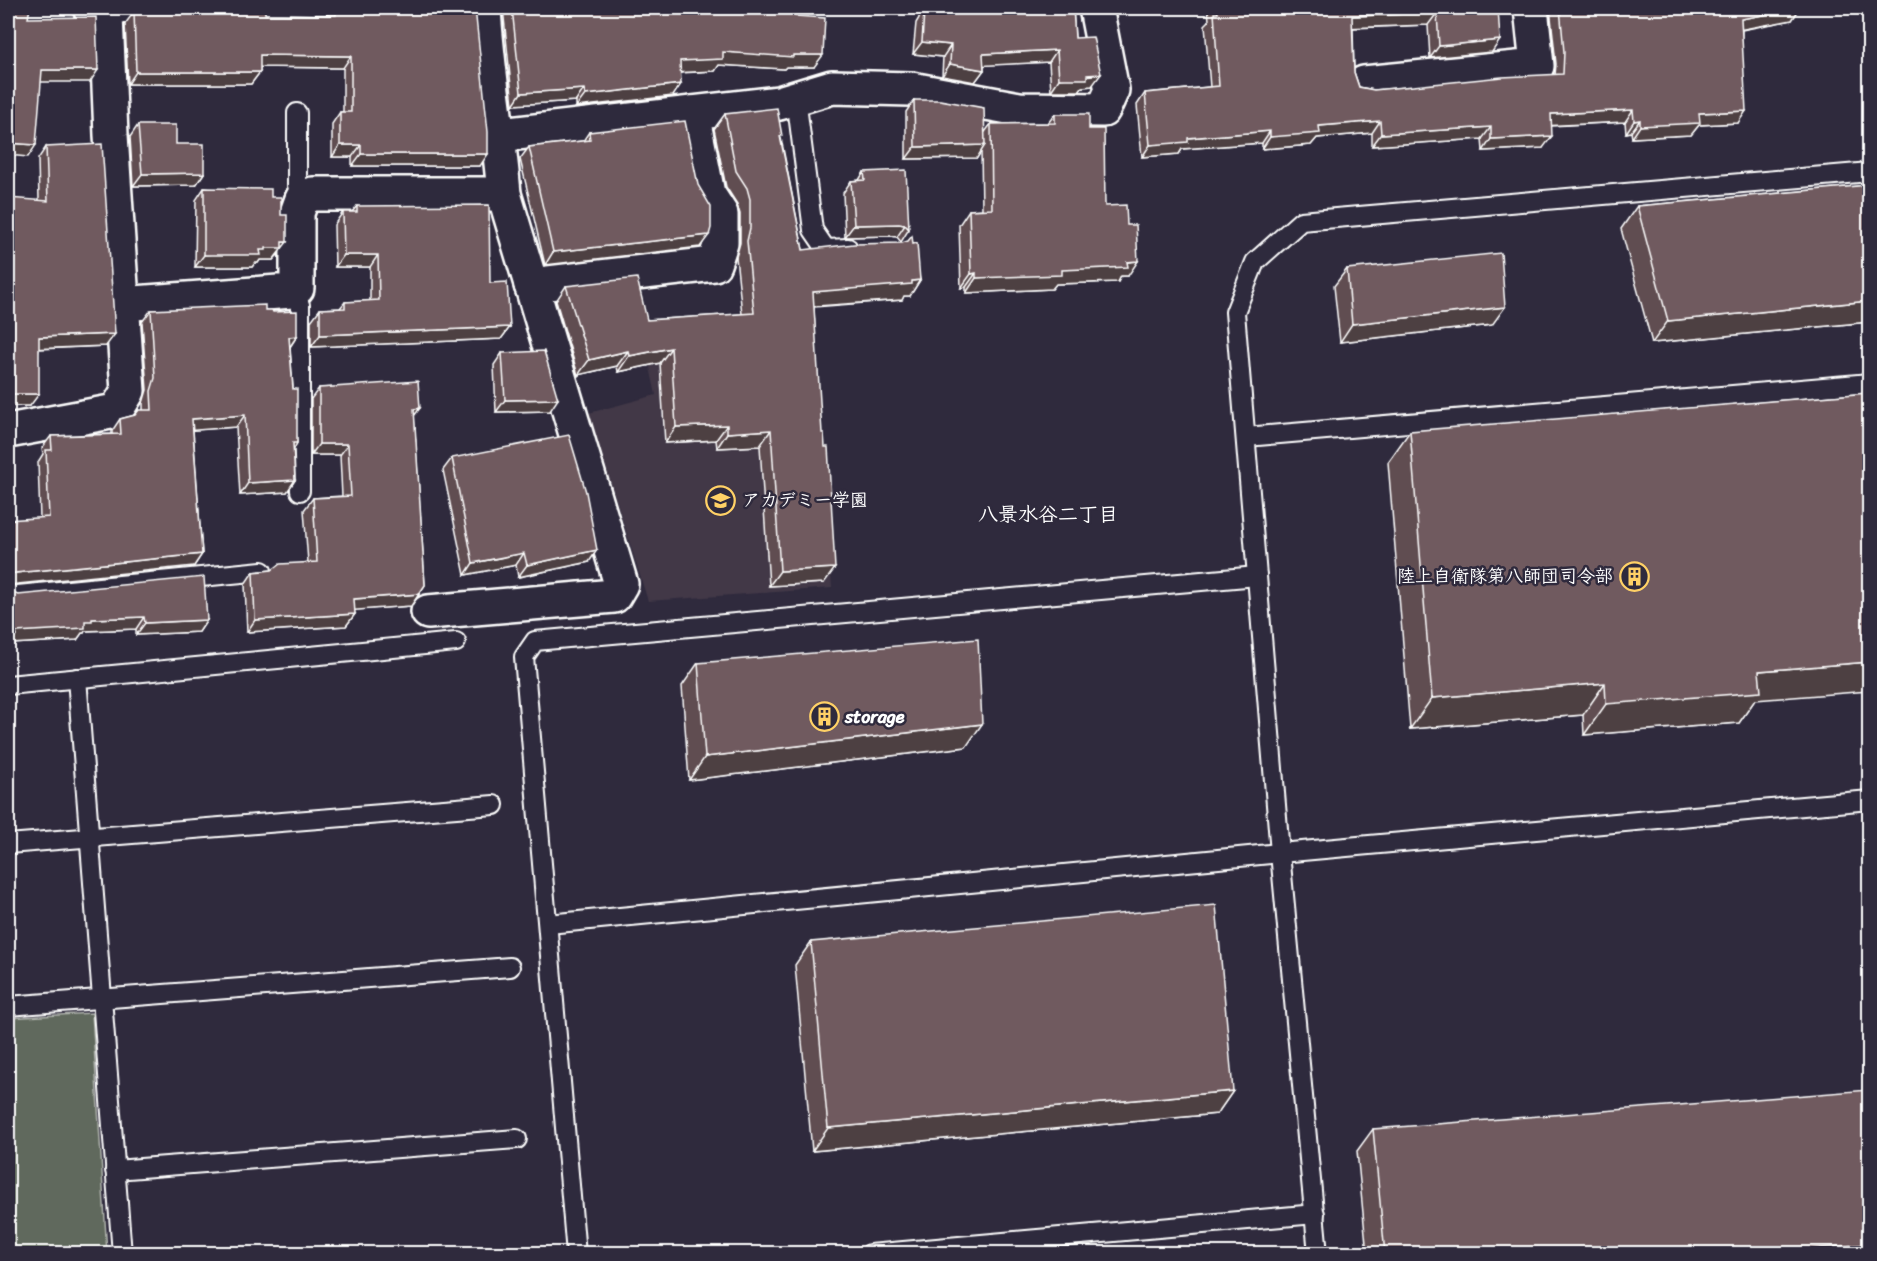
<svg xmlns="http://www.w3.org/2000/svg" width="1877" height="1261" viewBox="0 0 1877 1261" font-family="Sriracha,'Klee One',sans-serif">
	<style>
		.built { fill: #423847 }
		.green { fill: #61695d; stroke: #b0b4ae; stroke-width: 1.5 }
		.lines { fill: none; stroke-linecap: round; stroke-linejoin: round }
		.service-casing { stroke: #fff; stroke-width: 22 }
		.minor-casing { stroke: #fff; stroke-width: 38 }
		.service { stroke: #2f2a3d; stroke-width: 18 }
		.minor { stroke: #2f2a3d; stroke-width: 33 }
		.wall { fill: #604d51; stroke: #fff; stroke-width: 1.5 }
		.shaded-wall { fill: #4e3f42; stroke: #fff; stroke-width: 1.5 }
		.building { fill: #705a5e; stroke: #fff; stroke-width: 1.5 }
		.labels { text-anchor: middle; stroke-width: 5; stroke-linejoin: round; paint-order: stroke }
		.poi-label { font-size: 18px; font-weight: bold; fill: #fff; stroke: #2f2a3d; text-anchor: start }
		.neighbourhood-label { font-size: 20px; font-weight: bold; fill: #fff; stroke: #2f2a3d }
	</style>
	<rect width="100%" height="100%" fill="#2f2a3d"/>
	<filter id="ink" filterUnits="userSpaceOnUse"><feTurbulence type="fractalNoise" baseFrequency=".0167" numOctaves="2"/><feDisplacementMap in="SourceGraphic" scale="12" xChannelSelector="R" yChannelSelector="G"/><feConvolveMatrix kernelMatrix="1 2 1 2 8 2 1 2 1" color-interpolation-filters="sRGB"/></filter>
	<g filter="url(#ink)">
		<polygon class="built" points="812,319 832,588 648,601 589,413 656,395 642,330"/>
		<polygon class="green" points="92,1013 107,1253 8,1253 8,1018"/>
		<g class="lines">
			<defs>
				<g id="service">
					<polyline points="106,15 167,9 168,8"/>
					<polyline points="796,98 813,230 826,249 848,248"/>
					<polyline points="297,113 297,185 302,199"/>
					<polyline points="292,291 300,305 300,491"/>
					<polyline points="1246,437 1870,383"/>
					<polyline points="8,596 262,571"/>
					<polyline points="77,678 122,1254"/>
					<polyline points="8,685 456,642"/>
					<polyline points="8,844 494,805"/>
					<polyline points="548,924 1280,853 1870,800"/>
					<polyline points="8,1006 510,967"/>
					<polyline points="115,1170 517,1139"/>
					<polyline points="576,1254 524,657 535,641 1257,576"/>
					<polyline points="870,1254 1315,1214"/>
					<polyline points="1318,1254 1280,853 1235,312 1255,262 1301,221 1870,172"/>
				</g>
				<g id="minor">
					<polyline points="1364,83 1537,66 1531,8"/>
					<polyline points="499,135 779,103 832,87 911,89 1019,109 1103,110 1112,90 1096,8"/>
					<polyline points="531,285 714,264 721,243 721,214 708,194 692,113"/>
					<polyline points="121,304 292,291 297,288 297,213 302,199 313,194 504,194"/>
					<polyline points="8,431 116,411 128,391 111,135 106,15 90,8"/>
					<path d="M428,612l186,-16 7,-12 -117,-390c-5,-63 -17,-124 -20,-186"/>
				</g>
			</defs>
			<use href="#service" class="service-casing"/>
			<use href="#minor" class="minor-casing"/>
			<use href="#service" class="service"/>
			<use href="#minor" class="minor"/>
		</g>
		<g class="wall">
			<polygon points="327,8 475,8 480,166 352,166 352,157 332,157 332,124 340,112 343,112 343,68 260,67 260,72 251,84 128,84 125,24 134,12 328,15"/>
			<polygon points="503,8 749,8 796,16 814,67 786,67 784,69 719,65 715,71 680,73 673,96 576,107 576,101 513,105"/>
			<polygon points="920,8 1073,8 1075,38 1092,86 1082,87 1079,91 1051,91 1049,62 984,65 984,70 975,82 942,76 943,57 913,54 916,23 919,18"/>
			<polygon points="1208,8 1498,8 1492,52 1430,58 1428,25 1353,28 1354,72 1359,87 1374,90 1555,75 1556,64 1550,8 1800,8 1792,20 1742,30 1738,123 1699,125 1691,135 1632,138 1631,132 1626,133 1625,122 1551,126 1543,148 1483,151 1482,139 1372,146 1372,133 1317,138 1311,145 1262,149 1262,143 1182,149 1179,154 1142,157 1137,105 1145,93 1210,87 1205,25 1209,21"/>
			<polygon points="914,100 985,132 991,124 1048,123 1055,114 1089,129 1105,206 1128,276 1121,276 1118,282 1056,284 1052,289 966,293 966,287 961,288 959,225 969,210 982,209 981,151 977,158 906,159 906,112"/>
			<polygon points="725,114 781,138 803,250 913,244 920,280 910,296 904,296 902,300 814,307 824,583 769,586 760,446 717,448 716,440 665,443 660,363 618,372 617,366 578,375 556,301 566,286 647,320 742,314 736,257 740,243 740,214 737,204 726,187 714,129"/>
			<polygon points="138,125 176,144 204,173 196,185 133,186 130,137"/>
			<polygon points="589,132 700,247 545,265 520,159 529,147 583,141"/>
			<polygon points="46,147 106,346 39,349 30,406 8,406 39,200 38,159"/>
			<polygon points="864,172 909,229 901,242 897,237 891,236 845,237 843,193 851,181 859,180"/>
			<polygon points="1869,185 1869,322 1652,343 1621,229 1637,206"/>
			<polygon points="204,188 271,197 278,255 273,260 260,260 258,263 255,263 252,267 195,267 196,200"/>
			<polygon points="357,206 490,283 510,327 501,339 311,347 311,321 320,309 340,308 345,302 370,301 370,267 335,267 334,225 343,212 352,212"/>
			<polygon points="1347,269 1492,325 1340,342 1334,286"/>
			<polygon points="151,310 265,310 273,312 297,336 290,347 297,443 294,449 295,480 287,492 240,495 236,427 193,430 202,554 194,566 40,518 38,462 43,454 42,448 51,436 112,434 112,431 120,419 135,415 143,410 143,403 147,390 142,322"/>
			<polygon points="502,353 550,411 496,412 494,365"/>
			<polygon points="319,388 414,416 425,585 411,606 354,610 355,614 346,626 247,632 245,584 253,572 272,570 308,562 304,510 313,498 342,496 340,455 311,455 311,399"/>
			<polygon points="1410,431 1755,700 1739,723 1584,735 1583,715 1410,729 1388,462"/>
			<polygon points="452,458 589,562 518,577 516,565 465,575 443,470"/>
			<polygon points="18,595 207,620 199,632 136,635 136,629 85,631 84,633 82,633 77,640 11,644 8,648"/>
			<polygon points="698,663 966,747 689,780 682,686"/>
			<polygon points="811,942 1233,1091 1217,1114 812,1151 795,965"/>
			<polygon points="1373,1129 1869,1254 1367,1254 1357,1151"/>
		</g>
		<g class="shaded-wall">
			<polygon points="1800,8 1792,20 1733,31 1741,19"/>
			<polygon points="1437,13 1428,25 1344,28 1352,16"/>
			<polygon points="1500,40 1492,52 1430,58 1439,46"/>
			<polygon points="922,42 951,45 943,57 913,54"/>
			<polygon points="1057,50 1049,62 975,66 983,54"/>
			<polygon points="723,52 793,55 823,55 814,67 786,67 784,69 719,65 715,71 672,73 680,61"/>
			<polygon points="260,55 351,56 343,68 251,67"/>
			<polygon points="950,64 984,70 975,82 942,76"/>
			<polygon points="42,70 98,70 90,82 34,82"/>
			<polygon points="136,72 260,72 251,84 128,84"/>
			<polygon points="1101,74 1092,86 1082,87 1079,91 1051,91 1059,79"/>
			<polygon points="681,84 673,96 576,107 585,95"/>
			<polygon points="584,89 576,101 513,105 521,93"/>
			<polygon points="1633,110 1625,122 1542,126 1551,114"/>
			<polygon points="1746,111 1738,123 1699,125 1691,135 1632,138 1640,126 1699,113"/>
			<polygon points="1640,120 1631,132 1626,133 1634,121"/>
			<polygon points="1380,121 1372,133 1317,138 1311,145 1262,149 1270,137 1319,126"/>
			<polygon points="1491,127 1482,139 1372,146 1381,134"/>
			<polygon points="1270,131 1262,143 1182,149 1179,154 1142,157 1150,145 1188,138"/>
			<polygon points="1552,136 1543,148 1483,151 1491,139"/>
			<polygon points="8,143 36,145 28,157 8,155"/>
			<polygon points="340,145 361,145 352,157 332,157"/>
			<polygon points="985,145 977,158 906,159 915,147"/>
			<polygon points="361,154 488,154 480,166 352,166"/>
			<polygon points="204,173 196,185 133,186 142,174"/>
			<polygon points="899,224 905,225 897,237 891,236 845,237 854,225"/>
			<polygon points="709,235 700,247 545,265 553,252"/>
			<polygon points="282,242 287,242 273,260 260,260 258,263 255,263 252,267 195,267 204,255 260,250"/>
			<polygon points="344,255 378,255 370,267 335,267"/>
			<polygon points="1138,261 1128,276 1121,276 1118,282 1056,284 1052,289 966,293 976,278"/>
			<polygon points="976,273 966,287 961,288 971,274"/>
			<polygon points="920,280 910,296 904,296 902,300 803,307 813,292"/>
			<polygon points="1869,301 1869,322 1652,343 1668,321"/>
			<polygon points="1505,307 1492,325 1340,342 1352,324"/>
			<polygon points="510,327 501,339 311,347 320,335"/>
			<polygon points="115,334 106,346 30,349 39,337"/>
			<polygon points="297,336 289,348 289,337"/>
			<polygon points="671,348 660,363 618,372 629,356"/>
			<polygon points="628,351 617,366 578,375 589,360"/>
			<polygon points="8,394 39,394 30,406 8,406"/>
			<polygon points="558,399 550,411 496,412 505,400"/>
			<polygon points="420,408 411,420 414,409"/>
			<polygon points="245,415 236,427 184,431 192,419"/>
			<polygon points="727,425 716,440 665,443 676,427"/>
			<polygon points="771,430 760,446 717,448 727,433"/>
			<polygon points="319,444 348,444 340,455 311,455"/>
			<polygon points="295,480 287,492 240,495 248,483"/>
			<polygon points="597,550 589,562 518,577 527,565"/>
			<polygon points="524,553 516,565 465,575 473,563"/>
			<polygon points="202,554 194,566 8,585 8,578 9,575 15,573"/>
			<polygon points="835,568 824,583 769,586 780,571"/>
			<polygon points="419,594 411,606 345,611 354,599"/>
			<polygon points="355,614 346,626 247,632 255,620"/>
			<polygon points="144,617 136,629 85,631 84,633 82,633 77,640 11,644 8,648 8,637 16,632 92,619"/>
			<polygon points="207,620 199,632 136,635 145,623"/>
			<polygon points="1869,662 1869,691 1755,700 1739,723 1584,735 1606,704 1759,671"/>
			<polygon points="1605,683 1583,715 1410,729 1432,698"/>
			<polygon points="982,724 966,747 689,780 705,757"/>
			<polygon points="1233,1091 1217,1114 812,1151 828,1128"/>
			<polygon points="1869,1244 1869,1254 1746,1254"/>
		</g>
		<g class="building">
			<polygon points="8,8 30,8 28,18 96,17 98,70 42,70 36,145 8,143"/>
			<polygon points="177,8 265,8 265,14 336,15 336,8 475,8 488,132 488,154 361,154 361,145 340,145 340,112 351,112 351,56 260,55 260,72 136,72 134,12"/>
			<polygon points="512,8 749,8 796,12 796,16 825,18 823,55 793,55 793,57 723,52 723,59 680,61 681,84 585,95 584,89 521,93"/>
			<polygon points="927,8 1073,8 1075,38 1093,37 1101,74 1087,75 1087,79 1059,79 1057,50 983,54 984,70 950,64 951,45 922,42 924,11 927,11"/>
			<polygon points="1217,8 1498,8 1500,40 1439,46 1437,13 1352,16 1354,72 1359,87 1374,90 1502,77 1563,74 1564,52 1560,8 1800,8 1741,19 1746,111 1699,113 1700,123 1640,126 1640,120 1634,121 1633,110 1551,114 1552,136 1491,139 1491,127 1381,134 1380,121 1319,126 1320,133 1270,137 1270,131 1188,138 1188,142 1150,145 1145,93 1219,86 1214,13 1218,13"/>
			<polygon points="914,100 940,100 984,108 985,145 915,147"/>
			<polygon points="777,108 782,136 780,136 803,250 854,244 902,243 908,241 912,236 913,244 917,243 920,280 912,281 912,284 813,292 822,433 824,433 825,447 828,447 835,568 780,571 771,430 727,433 727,425 676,427 671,348 629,356 628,351 589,360 566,286 637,278 647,320 754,313 747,241 750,228 750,199 747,188 736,171 725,114"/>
			<polygon points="1055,114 1089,114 1089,129 1104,129 1105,206 1126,205 1127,225 1136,225 1138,261 1127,262 1128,267 1062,270 1062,275 976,278 976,273 971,274 969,210 992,209 991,124 1055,123"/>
			<polygon points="685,121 698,185 711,207 711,228 709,235 553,252 529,147 590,140 589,132"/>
			<polygon points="138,125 176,125 176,144 204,144 204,173 142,174"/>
			<polygon points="102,144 115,334 39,337 39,394 8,394 8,198 48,201 46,147"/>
			<polygon points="906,170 909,229 905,225 899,224 854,225 851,181 865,180 864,172"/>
			<polygon points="1869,185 1869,301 1668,321 1637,206"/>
			<polygon points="204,188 271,189 271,197 281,197 281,215 287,215 287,242 282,242 282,248 266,248 266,250 260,250 261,255 204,255"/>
			<polygon points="489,205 490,283 507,282 510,327 320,335 320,309 345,308 345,302 379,300 378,255 344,255 343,212 357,212 357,206"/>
			<polygon points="1501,253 1505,307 1352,324 1347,269"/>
			<polygon points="265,305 265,310 272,310 273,312 297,311 297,336 289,337 293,389 297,389 297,443 293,443 295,480 248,483 245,415 192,419 202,554 15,573 9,575 8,579 8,520 49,517 46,450 52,450 51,436 121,434 120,419 135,415 139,410 152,410 151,391 155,378 151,310"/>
			<polygon points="544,351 558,399 505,400 502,353"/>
			<polygon points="418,381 420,408 414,409 425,585 419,594 354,599 355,614 255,620 253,572 272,570 280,564 317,562 313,498 351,496 348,444 319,444 319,388"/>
			<polygon points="1869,393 1869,662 1759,671 1761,692 1606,704 1605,683 1432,698 1410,431"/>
			<polygon points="569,435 586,492 597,550 527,565 524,553 473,563 452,458"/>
			<polygon points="204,577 207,620 145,623 144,617 92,619 92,621 85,621 85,628 16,632 17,636 8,637 8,591 18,595"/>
			<polygon points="978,639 982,724 705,757 698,663"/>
			<polygon points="1216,905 1233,1091 828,1128 811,942"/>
			<polygon points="1869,1090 1869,1244 1746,1254 1385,1254 1373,1129"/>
		</g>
	</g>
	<defs>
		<symbol id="school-ring" viewBox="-11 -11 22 22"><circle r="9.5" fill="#2f2a3d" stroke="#ffd166" stroke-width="1.5"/><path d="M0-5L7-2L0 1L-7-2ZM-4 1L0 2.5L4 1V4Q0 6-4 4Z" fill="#ffd166"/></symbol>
		<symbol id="building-ring" viewBox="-11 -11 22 22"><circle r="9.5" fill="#2f2a3d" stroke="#ffd166" stroke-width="1.5"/><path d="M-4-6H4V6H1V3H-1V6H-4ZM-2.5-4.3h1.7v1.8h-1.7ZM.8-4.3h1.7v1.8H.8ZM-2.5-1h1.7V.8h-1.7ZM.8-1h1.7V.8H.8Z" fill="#ffd166"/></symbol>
	</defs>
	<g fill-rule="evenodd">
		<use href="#school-ring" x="704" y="484" width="33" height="33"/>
		<use href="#building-ring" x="1618" y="560" width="33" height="33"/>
		<use href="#building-ring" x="808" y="700" width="33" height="33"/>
	</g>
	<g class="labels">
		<g class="poi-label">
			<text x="742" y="506">アカデミー学園</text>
			<text x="1613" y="582" text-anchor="end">陸上自衛隊第八師団司令部</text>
			<text x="845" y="723">storage</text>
		</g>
		<g class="neighbourhood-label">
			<text x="1048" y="521">八景水谷二丁目</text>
		</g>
	</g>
	<rect width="1877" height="1261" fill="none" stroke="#2f2a3d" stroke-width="30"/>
	<rect x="15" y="15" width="1847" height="1231" fill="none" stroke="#fff" stroke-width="2" filter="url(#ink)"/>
</svg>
